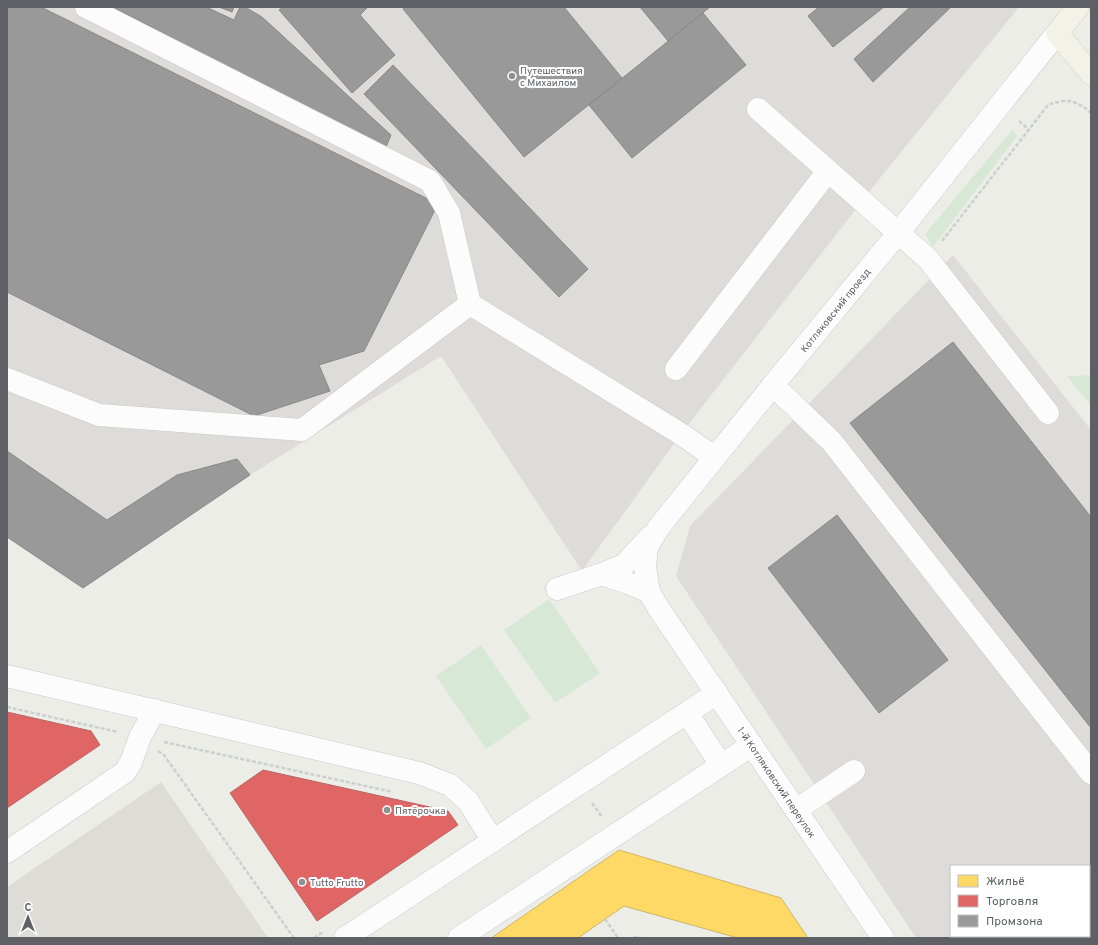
<svg xmlns="http://www.w3.org/2000/svg" width="1098" height="945" viewBox="0 0 1098 945" font-family="Overpass,sans-serif">
	<style>
		.industrial { fill: #dddcd8; fill-rule: evenodd }
		.education { fill: #dddcd7 }
		.green { fill: #d7e9d6 }
		.homes { fill: #ffd966; stroke: #cfb566 }
		.shops { fill: #e06666; stroke: #b96466 }
		.industry { fill: #999; stroke: #87888a }
		.lines { fill: none; stroke-linecap: round; stroke-linejoin: round }
		.minor-casing { stroke: #c9c9c9; stroke-width: 23 }
		.major-casing { stroke: #d3cfb8; stroke-width: 23 }
		.path { stroke: #cbcfce; stroke-width: 2.5; stroke-dasharray: 4 2; stroke-linecap: butt }
		.minor { stroke: #fcfcfc; stroke-width: 22 }
		.major { stroke: #f3f2e9; stroke-width: 22 }
		.poi-dot { fill: #909194; stroke: #fff; stroke-width: 1.5 }
		.labels { text-anchor: middle; stroke-width: 4; stroke-linejoin: round; paint-order: stroke }
		.poi-label { font-size: 10px; fill: #5e6066; stroke: #fff; text-anchor: start }
		.street-label { font-size: 10px; fill: #5e6066; stroke: #fff }
	</style>
	<rect width="100%" height="100%" fill="#edede8"/>
	<g class="industrial">
		<polygon points="7,7 1019,7 884,173 681,434 582,571 441,356 250,475 83,588 7,537"/>
		<path d="M953,255l138,175v508h-175l-240,-362 14,-50zM951,866h138v70h-138z"/>
	</g>
	<polygon class="education" points="161,782 268,938 7,938 7,887"/>
	<g class="green">
		<polygon points="1013,129 1017,136 933,247 925,234"/>
		<polygon points="1091,375 1091,406 1067,376"/>
		<polygon points="549,599 600,673 555,703 504,630"/>
		<polygon points="481,645 531,718 486,749 436,676"/>
	</g>
	<polygon class="homes" points="619,850 781,898 808,938 738,938 624,906 578,938 491,938"/>
	<g class="shops">
		<polygon points="7,712 91,731 100,745 7,808"/>
		<polygon points="263,770 448,811 458,825 317,921 230,793"/>
	</g>
	<g class="industry">
		<polygon points="7,7 41,7 438,204 364,351 319,365 330,391 254,416 7,292"/>
		<polygon points="113,7 206,7 234,20 240,7 245,7 262,17 391,135 385,149"/>
		<polygon points="219,7 234,7 232,12"/>
		<polygon points="283,7 368,7 360,15 395,55 352,93 279,10"/>
		<polygon points="405,7 564,7 622,78 524,157 403,9"/>
		<polygon points="640,7 710,7 668,41"/>
		<polygon points="819,7 884,7 833,47 808,16"/>
		<polygon points="910,7 951,7 873,82 854,59"/>
		<polygon points="703,13 746,65 632,158 589,105"/>
		<polygon points="393,65 588,269 559,297 364,94"/>
		<polygon points="953,342 1091,517 1091,728 850,423"/>
		<polygon points="7,451 107,520 177,475 237,459 250,475 83,588 7,537"/>
		<polygon points="837,515 948,660 879,713 768,568"/>
	</g>
	<g class="lines">
		<defs>
			<g id="minor">
				<polyline points="86,7 430,181 449,213 470,304 681,434 714,457"/>
				<polyline points="758,109 928,259 1048,413"/>
				<polyline points="676,369 828,171"/>
				<polyline points="7,379 99,415 302,430 470,304"/>
				<polyline points="773,385 832,442 1091,773"/>
				<polyline points="602,574 628,583 649,592"/>
				<polyline points="557,589 602,574 624,565 650,537"/>
				<polyline points="7,676 419,773 450,785 468,801 493,841"/>
				<polyline points="687,713 721,765"/>
				<polyline points="796,810 854,771"/>
				<polyline points="7,852 125,772 131,762 140,737 155,710"/>
				<polyline points="345,938 717,693"/>
				<polyline points="459,938 752,745"/>
				<polyline points="883,938 659,609 649,592 645,567 647,547 659,527 773,385 899,232 1057,33"/>
			</g>
			<polyline id="major" points="1078,7 1057,33 1091,74"/>
		</defs>
		<use href="#minor" class="minor-casing"/>
		<use href="#major" class="major-casing"/>
		<g class="path">
			<polyline points="1019,121 1029,130"/>
			<path d="M942,241l106,-136c18,-7 29,-5 43,8"/>
			<polyline points="7,707 118,732"/>
			<polyline points="164,742 393,792"/>
			<polyline points="158,751 164,755 294,938"/>
			<polyline points="592,803 602,817"/>
			<polyline points="605,919 618,938"/>
			<polyline points="314,938 323,932"/>
			<polyline points="633,938 635,937 641,938"/>
		</g>
		<use href="#minor" class="minor"/>
		<use href="#major" class="major"/>
	</g>
	<g class="poi-dot">
		<circle cx="512" cy="76" r="4"/>
		<circle cx="387" cy="810" r="4"/>
		<circle cx="302" cy="882" r="4"/>
	</g>
	<g class="labels">
		<g class="poi-label">
			<text x="520" y="74">Путешествия<tspan x="520" dy="12">с Михаилом</tspan></text>
			<text x="395" y="814">Пятёрочка</text>
			<text x="310" y="886">Tutto Frutto</text>
		</g>
		<g class="street-label">
			<text transform="translate(835 310) rotate(-51)" y="4">Котляковский проезд</text>
			<text transform="translate(777 782) rotate(56)" y="4">1-й Котляковский переулок</text>
		</g>
	</g>
	<rect width="1098" height="945" fill="none" stroke="#5e6066" stroke-width="16"/>
	<rect x="950" y="865" width="140" height="72" fill="#ffffff" stroke="#bfbfc2"/>
	<rect x="958" y="875" width="20" height="12" fill="#ffd966" stroke="#bfbfc2"/>
	<text x="986" y="885" font-size="12" fill="#5e6066">Жильё</text>
	<rect x="958" y="895" width="20" height="12" fill="#e06666" stroke="#bfbfc2"/>
	<text x="986" y="905" font-size="12" fill="#5e6066">Торговля</text>
	<rect x="958" y="915" width="20" height="12" fill="#999999" stroke="#bfbfc2"/>
	<text x="986" y="925" font-size="12" fill="#5e6066">Промзона</text>
	<g transform="translate(28 917)" stroke="#ffffff" stroke-width="3" paint-order="stroke">
	<path d="M0-3L7 15L0 10L-7 15Z" fill="#5e6066"/>
	<text y="-6" font-size="11" font-weight="bold" text-anchor="middle" fill="#5e6066">С</text>
	</g>
</svg>
